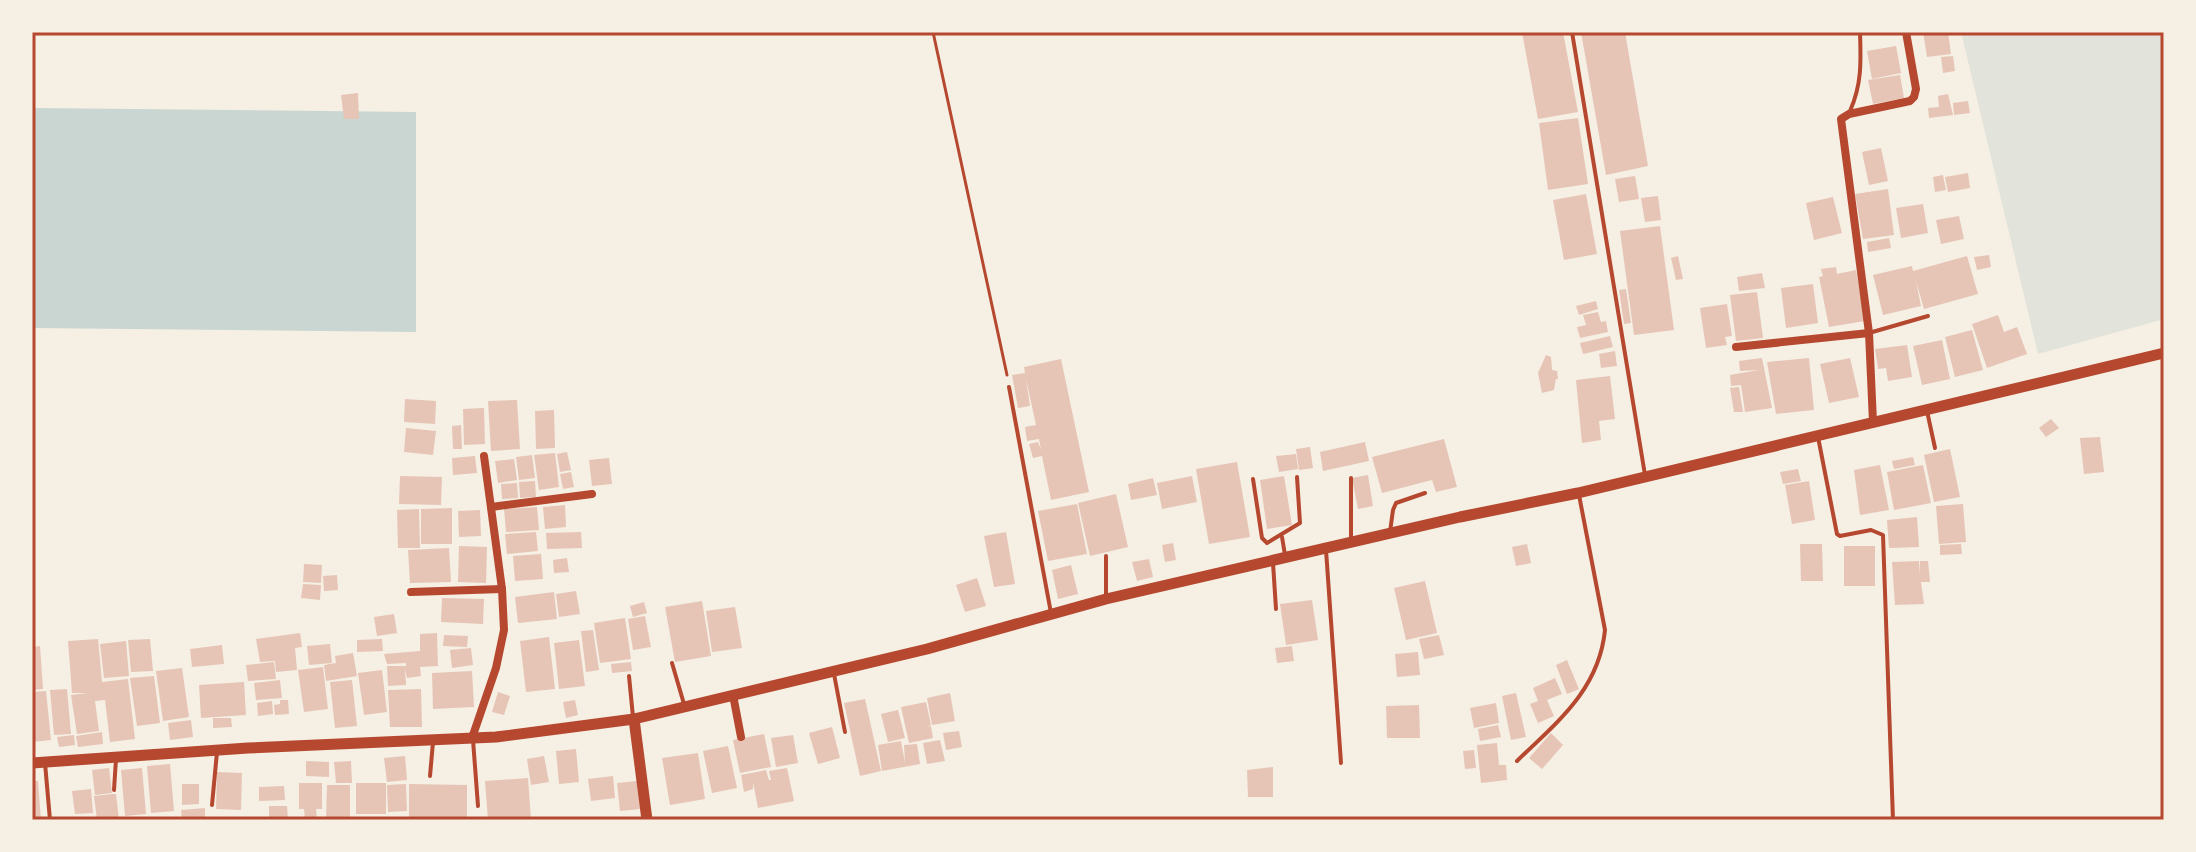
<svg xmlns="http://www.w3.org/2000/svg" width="2196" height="852" font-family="Manrope,sans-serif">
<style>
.green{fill:#e2e4dc}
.water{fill:#c9d6d2}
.building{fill:#e6c5b7}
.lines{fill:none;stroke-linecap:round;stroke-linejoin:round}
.path{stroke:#b5482f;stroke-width:3}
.service{stroke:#b5482f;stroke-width:4}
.minor{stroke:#b5482f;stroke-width:8}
.tertiary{stroke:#b5482f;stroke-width:11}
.neatline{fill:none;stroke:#b5482f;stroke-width:3}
</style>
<rect width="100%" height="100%" fill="#f6efe4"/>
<!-- green -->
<path class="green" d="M1961 32H2164V319L2038 354Z"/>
<!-- water -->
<path class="water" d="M32 108 416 112V332L32 328Z"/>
<!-- building -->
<g class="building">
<path d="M1522 32H1563L1578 112 1538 119Z"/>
<path d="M1581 32H1625L1648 166 1606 175Z"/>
<path d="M1923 32H1948L1951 54 1927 57Z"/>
<path d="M1896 46 1901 73 1872 79 1867 51Z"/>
<path d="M1953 56 1955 71 1943 73 1941 57Z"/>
<path d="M1900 75 1904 98 1873 104 1868 80Z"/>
<path d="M358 93 359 119H344L341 95Z"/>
<path d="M1948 94 1953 115 1929 118 1928 108 1939 107 1938 96Z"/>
<path d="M1968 101 1970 113 1954 115 1953 103Z"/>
<path d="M1578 118 1588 184 1548 190 1539 123Z"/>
<path d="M1881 148 1888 181 1869 185 1862 152Z"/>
<path d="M1968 173 1970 188 1948 192 1945 177Z"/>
<path d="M1943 175 1946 190 1935 192 1933 177Z"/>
<path d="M1635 176 1639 199 1619 202 1615 179Z"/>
<path d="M1888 189 1894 235 1863 239 1855 194Z"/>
<path d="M1586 194 1597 254 1564 260 1553 200Z"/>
<path d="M1658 196 1661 220 1645 222 1641 198Z"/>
<path d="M1833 197 1842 233 1814 240 1806 203Z"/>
<path d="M1923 204 1928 233 1901 238 1896 208Z"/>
<path d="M1959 216 1964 239 1941 244 1936 220Z"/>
<path d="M1660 226 1674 330 1634 335 1620 231Z"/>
<path d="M1889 238 1891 248 1868 252 1867 242Z"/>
<path d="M1989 255 1991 267 1977 270 1974 257Z"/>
<path d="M1678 256 1683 279 1676 280 1671 258Z"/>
<path d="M1967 256 1978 294 1924 309 1916 281 1921 306 1883 315 1873 275 1912 266 1913 271Z"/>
<path d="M1836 267 1837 274 1856 270 1865 321 1829 327 1819 277 1823 276 1821 269Z"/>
<path d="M1762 273 1765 288 1739 291 1737 277Z"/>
<path d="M1813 284 1818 323 1786 328 1781 288Z"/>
<path d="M1626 289 1631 323 1624 324 1619 290Z"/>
<path d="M1757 292 1763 338 1736 341 1730 295Z"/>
<path d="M1596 301 1598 309 1579 315 1576 306Z"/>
<path d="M1727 304 1732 336 1725 337 1727 345 1706 348 1700 308Z"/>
<path d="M1598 312 1601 322 1606 321 1608 332 1580 338 1577 327 1586 325 1583 315Z"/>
<path d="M1998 315 2004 332 2017 327 2027 354 1987 368 1972 324Z"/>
<path d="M1972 330 1983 370 1955 377 1945 337Z"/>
<path d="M1610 336 1613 347 1583 354 1580 343Z"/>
<path d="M1942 340 1950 379 1922 385 1913 346Z"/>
<path d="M1907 345 1912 377 1888 381 1886 368 1878 369 1875 349Z"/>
<path d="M1615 351 1617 366 1601 368 1599 354Z"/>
<path d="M1546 355 1551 357 1552 370 1557 371 1558 379H1556L1554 390 1542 393 1538 373Z"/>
<path d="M1762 358 1772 408 1745 412 1741 385 1731 386 1730 375 1759 370 1740 371 1739 361Z"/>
<path d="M1809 358 1814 410 1776 414 1767 362Z"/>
<path d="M1850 358 1859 397 1829 403 1820 364Z"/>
<path d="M1061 359 1089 492 1051 500 1042 456 1033 458 1029 444 1038 442 1041 450 1039 439 1027 441 1025 427 1036 425 1026 379 1030 406 1018 408 1012 375 1025 373 1024 367Z"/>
<path d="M1610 376 1615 419 1599 421 1601 440 1582 443 1576 380Z"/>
<path d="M1739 387 1743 412H1734L1730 388Z"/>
<path d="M405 399 436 401 435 424 404 422Z"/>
<path d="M517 400 520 449 491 451 488 401Z"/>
<path d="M484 408 485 444 464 445 463 409Z"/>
<path d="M554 410 555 448 536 449 535 411Z"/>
<path d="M2051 419 2059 428 2046 437 2039 428Z"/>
<path d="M461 425 462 449H453L452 426Z"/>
<path d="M406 428 436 431 433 455 404 452Z"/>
<path d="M2100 437 2104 472 2084 474 2080 438Z"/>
<path d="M1444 439 1457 487 1436 492 1432 480 1382 493 1372 457Z"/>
<path d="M1365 442 1369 461 1323 471 1320 452Z"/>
<path d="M1310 447 1313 468 1299 470 1296 449Z"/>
<path d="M1950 449 1960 497 1934 502 1924 455Z"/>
<path d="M567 452 571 470 560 472 557 454Z"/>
<path d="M555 453 559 487 539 490 534 455Z"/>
<path d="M1296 454 1298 469 1279 472 1276 456Z"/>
<path d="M532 455 535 478 519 480 516 457Z"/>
<path d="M475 456 477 473 453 475 452 458Z"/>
<path d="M1913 457 1915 465 1894 469 1892 461Z"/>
<path d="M609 458 612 484 592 486 589 460Z"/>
<path d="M514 459 517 480 498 483 495 461Z"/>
<path d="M1237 462 1250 537 1209 544 1196 469Z"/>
<path d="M1880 465 1889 510 1860 515 1854 470Z"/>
<path d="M1923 465 1931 503 1894 510 1887 472Z"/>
<path d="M1798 469 1801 481 1783 484 1780 472Z"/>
<path d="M571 472 574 487 563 489 560 474Z"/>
<path d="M1368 475 1373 506 1358 509 1352 478Z"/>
<path d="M400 476 442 477 441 505 399 504Z"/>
<path d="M1192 476 1197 502 1162 509 1157 483Z"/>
<path d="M1284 476 1292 525 1267 529 1260 480Z"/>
<path d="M1153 478 1157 495 1131 500 1128 484Z"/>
<path d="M535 481 536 497 520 498 519 482Z"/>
<path d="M1809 481 1815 520 1792 524 1785 485Z"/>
<path d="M517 483 518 498 502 499 501 484Z"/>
<path d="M1116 494 1128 547 1090 556 1078 503Z"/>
<path d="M1077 504 1087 554 1048 561 1038 511Z"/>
<path d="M1963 504 1966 542 1939 544 1936 506Z"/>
<path d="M565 505 566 527 545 529 543 507Z"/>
<path d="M537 507 539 530 506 532 504 509Z"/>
<path d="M452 508V544H421V509Z"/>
<path d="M419 509 420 548H398L397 510Z"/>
<path d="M480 510 481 536 459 537 458 511Z"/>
<path d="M1917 517 1919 547 1889 548 1887 520Z"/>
<path d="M536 532 538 551 507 554 505 534Z"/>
<path d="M581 532 582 548 547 549 546 533Z"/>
<path d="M1006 532 1015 584 994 587 984 536Z"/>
<path d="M1173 543 1176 560 1165 562 1162 545Z"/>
<path d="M1527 544 1531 563 1516 566 1512 547Z"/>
<path d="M1800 544H1822L1823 581H1801Z"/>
<path d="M1961 544 1962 554 1940 555V545Z"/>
<path d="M459 546 487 547 486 583 458 582Z"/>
<rect x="1844" y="546" width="31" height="40"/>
<path d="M449 548 451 582 410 583 408 550Z"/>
<path d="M541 554 543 579 515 581 513 556Z"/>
<path d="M567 558 569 572 554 573 553 560Z"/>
<path d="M1149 559 1153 577 1137 581 1132 562Z"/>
<path d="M1919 561 1920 575V561H1928L1930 582H1921L1924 604 1895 605 1892 562Z"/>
<path d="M304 564 322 565 321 583 303 582Z"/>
<path d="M1071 565 1078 594 1058 599 1052 570Z"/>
<path d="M337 575 338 590 324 591 323 576Z"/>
<path d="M977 578 986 606 965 612 956 585Z"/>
<path d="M1425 581 1437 633 1406 640 1394 588Z"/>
<path d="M303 584 321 585 320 600 301 598Z"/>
<path d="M576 591 580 614 559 617 556 594Z"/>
<path d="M554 592 557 619 518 623 515 597Z"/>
<path d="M442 598 484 599 483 624 441 622Z"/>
<path d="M1312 600 1318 640 1286 645 1280 604Z"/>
<path d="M702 601 711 656 675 662 665 607Z"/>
<path d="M644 602 647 613 633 617 630 606Z"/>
<path d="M735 607 742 648 712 652 706 611Z"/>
<path d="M394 614 397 633 377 636 374 617Z"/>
<path d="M645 616 651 647 633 650 628 619Z"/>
<path d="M625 618 631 659 600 663 594 623Z"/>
<path d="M593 630 599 670 586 672 581 631Z"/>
<path d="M300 633 302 647 295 648 297 670 276 672 275 661 260 662 256 639Z"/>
<path d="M437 633 438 666 420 667 421 676 407 678 405 669 406 685 388 686 387 666H406V663L387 664 384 654 420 651V634Z"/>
<path d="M444 635 468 636 467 647 443 646Z"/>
<path d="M1439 635 1444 655 1424 659 1419 639Z"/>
<path d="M549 637 555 689 526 692 520 641Z"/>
<path d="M98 639 102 682 128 679 135 739 110 742 105 700 95 701 99 731 77 734 71 695 88 693H72L68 641Z"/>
<path d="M150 639 153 671 131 672 128 640Z"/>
<path d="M382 639 383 651 357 652V640Z"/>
<path d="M579 640 585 686 559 689 554 643Z"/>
<path d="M126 641 129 676 104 678 100 644Z"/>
<path d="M330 644 332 663 309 665 307 646Z"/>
<path d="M222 645 224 664 192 667 190 649Z"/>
<path d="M40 646 43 689 32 690V647Z"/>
<path d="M1292 646 1294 661 1277 663 1275 648Z"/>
<path d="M471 648 473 665 452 668 450 650Z"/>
<path d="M1418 652 1420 675 1397 677 1395 654Z"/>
<path d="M353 653 357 676 326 681 324 665 336 663 335 656Z"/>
<path d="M1567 660 1579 689 1567 694 1556 665Z"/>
<path d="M274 662 276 679 248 681 246 665Z"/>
<path d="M631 662 632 671 612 673 611 664Z"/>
<path d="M323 667 328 709 304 712 298 670Z"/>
<path d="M182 668 189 717 163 721 156 671Z"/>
<path d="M382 670 387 712 364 715 358 673Z"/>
<path d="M472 671 474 707 433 709 432 673Z"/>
<path d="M154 676 160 723 137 726 130 678Z"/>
<path d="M1555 678 1562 694 1547 700 1554 716 1538 723 1530 704 1538 701 1533 688Z"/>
<path d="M280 680 282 698 256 700 254 683Z"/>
<path d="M352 680 357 726 335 728 330 682Z"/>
<path d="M244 682 246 715 201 718 199 685Z"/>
<path d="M67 689 71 734 54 735 50 690Z"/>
<path d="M421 689 422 727H390L388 690Z"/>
<path d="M46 691 51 740 32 742V692Z"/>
<path d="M498 692 510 696 504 715 492 712Z"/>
<path d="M950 693 955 721 932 725 927 698Z"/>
<path d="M1516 693 1526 737 1511 740 1502 696Z"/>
<path d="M865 699 881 771 860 776 844 703Z"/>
<path d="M280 700H288L289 714 275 715 274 705 280 704Z"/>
<path d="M575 700 578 715 566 718 563 702Z"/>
<path d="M272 701 273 714 258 716 257 703Z"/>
<path d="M926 702 931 725 928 727 931 726 933 738 909 743 901 707Z"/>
<path d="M1496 703 1499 723 1474 728 1470 708Z"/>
<path d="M1419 705 1420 738H1387L1386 706Z"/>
<path d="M898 710 905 738 888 742 881 714Z"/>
<path d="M213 718H231L232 727 213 728Z"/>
<path d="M191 720 193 737 170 740 168 723Z"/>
<path d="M1498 725 1501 737 1480 741 1478 729Z"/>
<path d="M832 727 840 758 818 764 809 733Z"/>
<path d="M959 731 962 747 946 750 943 733Z"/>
<path d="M102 732 103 744 78 747 76 736Z"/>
<path d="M1551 733 1563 745 1542 769 1529 758Z"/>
<path d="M764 734 771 767 740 773 733 740Z"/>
<path d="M74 735 75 745 59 747 57 737Z"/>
<path d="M793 735 798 763 776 767 771 738Z"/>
<path d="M940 740 945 761 927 764 923 743Z"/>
<path d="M901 741 905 763 904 745 917 744 920 764 882 771 878 745Z"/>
<path d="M1497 743 1499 765H1506L1507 780 1481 783 1477 745Z"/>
<path d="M728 746 737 788 712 793 703 751Z"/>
<path d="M576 749 579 782 559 784 556 751Z"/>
<path d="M1474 750 1476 768 1465 769 1463 751Z"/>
<path d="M698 753 705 799 670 805 662 758Z"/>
<path d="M405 756 407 780 387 782 384 758Z"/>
<path d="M544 756 549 782 531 785 527 759Z"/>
<path d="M306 761 329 762V777L306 776Z"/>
<path d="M351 761 352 783H336L334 762Z"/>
<path d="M170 764 174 811 151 813 147 766Z"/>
<path d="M1273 767V797H1248L1247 770Z"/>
<path d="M109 768 112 793 95 795 92 770Z"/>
<path d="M142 768 146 814 125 816 121 770Z"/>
<path d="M787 768 794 801 758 808 753 782V789L744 792 741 775 766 770 769 780H771L769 771Z"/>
<path d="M217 772 242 773 241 810 216 809Z"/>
<path d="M613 776 615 798 591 801 588 779Z"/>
<path d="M528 778 531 820H488L485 781Z"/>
<path d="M32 781H38L41 820H32Z"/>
<path d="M637 781 640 809 620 811 617 783Z"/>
<path d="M299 783H322V809H316L317 820H305L304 809H299Z"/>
<rect x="356" y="783" width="30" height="31"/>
<path d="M182 784H199V804L182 805Z"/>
<path d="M406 784 407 811 388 812 387 785Z"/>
<path d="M409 784 467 785V820L409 819Z"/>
<path d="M327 785H350V819H326Z"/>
<path d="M284 786 285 800 259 801V787Z"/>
<path d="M91 789 93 813 75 814 72 791Z"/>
<path d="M112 794H116L119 820H97L94 796Z"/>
<path d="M269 806H287L288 819H269Z"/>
<path d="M205 808V820H182L181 810Z"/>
</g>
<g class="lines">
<!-- path -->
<path class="path" d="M933 32 1007 375"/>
<!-- service -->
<g class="service">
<path d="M1572 32 1645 475"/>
<path d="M1850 111C1862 84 1861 61 1860 32"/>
<path d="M1869 333 1928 316"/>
<path d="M1009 387 1051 613"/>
<path d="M1927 411 1935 448"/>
<path d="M1818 437 1837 534 1840 536 1871 530 1883 535 1893 820"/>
<path d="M1351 478V541"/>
<path d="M1253 479 1262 538 1267 543 1300 523 1297 477"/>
<path d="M1390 532 1393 510 1396 503 1425 493"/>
<path d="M1282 537 1285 555"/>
<path d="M1326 550 1341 763"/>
<path d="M1273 563 1276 609"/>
<path d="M1106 597V556"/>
<path d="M672 663 684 704"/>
<path d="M834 674 845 732"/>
<path d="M629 676 633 717"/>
<path d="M473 740 478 806"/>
<path d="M1517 761C1557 722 1599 690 1605 630L1579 495"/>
<path d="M45 763 50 820"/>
<path d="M430 776 433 742"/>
<path d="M114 790 116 759"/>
<path d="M212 805 217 752"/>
</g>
<!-- minor -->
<g class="minor">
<path d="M1736 347 1869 333"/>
<path d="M1873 422 1869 333 1841 119 1849 114 1910 101 1914 97 1916 89 1906 32"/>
<path d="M491 507 592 494"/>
<path d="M411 592 502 589"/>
<path d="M733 695 741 737"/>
<path d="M472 738 496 668 504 630 502 589 484 456"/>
</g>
<!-- tertiary -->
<g class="tertiary">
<path d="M634 719 647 820"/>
<path d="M32 763 248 748 496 737 634 719 927 649 1106 599 1460 517 1578 493 2164 353"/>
</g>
</g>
<!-- border -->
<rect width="2196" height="852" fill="none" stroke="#f6efe4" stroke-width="68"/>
<rect x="34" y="34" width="2128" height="784" class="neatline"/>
</svg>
